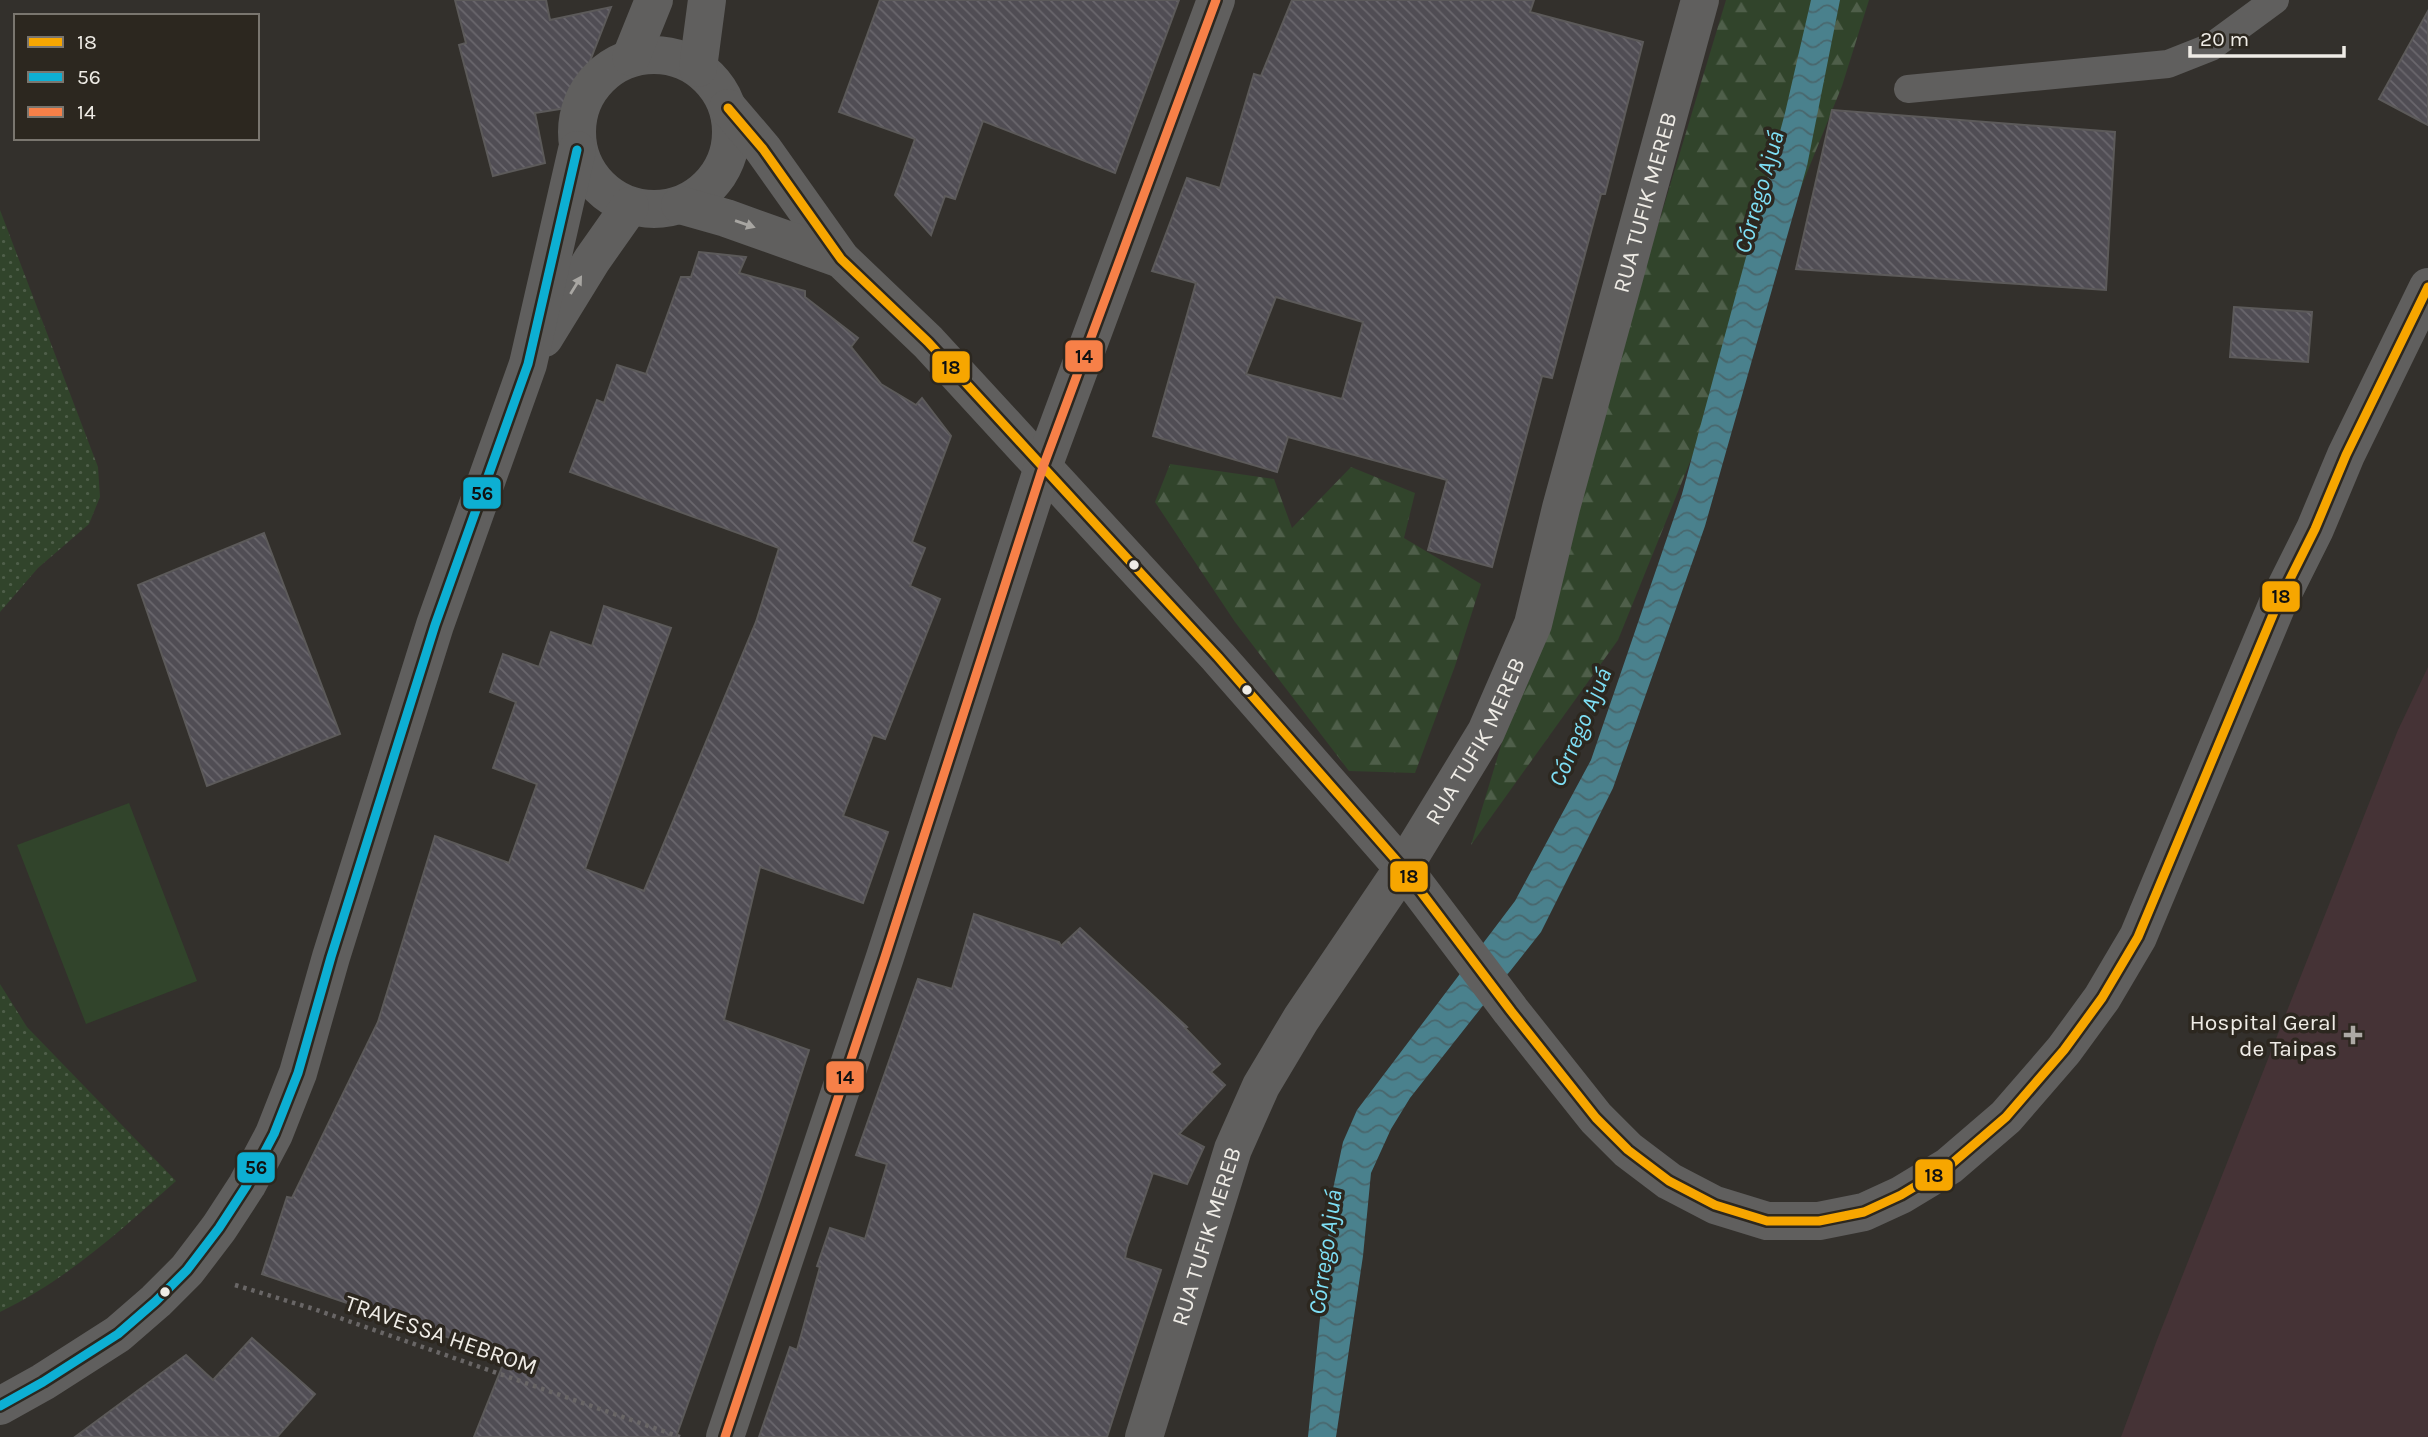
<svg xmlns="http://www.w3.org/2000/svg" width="2428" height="1437" font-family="Karla,sans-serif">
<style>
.medical{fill:#453336}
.grass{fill:url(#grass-dots)}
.forest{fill:url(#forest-firs)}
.garden{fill:#31442b}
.water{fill:url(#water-waves)}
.building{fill:url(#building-back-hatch);stroke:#5c5a5a;stroke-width:2;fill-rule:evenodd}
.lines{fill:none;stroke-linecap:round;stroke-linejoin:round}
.path{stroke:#696666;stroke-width:4.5;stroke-dasharray:3.5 5;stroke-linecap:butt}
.service{stroke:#605f5e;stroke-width:28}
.minor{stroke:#605f5e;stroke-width:38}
.bus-1-casing{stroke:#2c271f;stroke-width:14}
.bus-2-casing{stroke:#2c271f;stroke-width:14}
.bus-3-casing{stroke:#2c271f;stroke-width:14}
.bus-1{stroke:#f7a600;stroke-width:9}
.bus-2{stroke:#0dafd3;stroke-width:9}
.bus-3{stroke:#f78048;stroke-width:9}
.oneway{fill:#a8a6a2}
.bus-dot{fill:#efece6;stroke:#2c271f;stroke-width:2.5}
.poi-dot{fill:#adaaa5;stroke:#2c271f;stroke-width:2.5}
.labels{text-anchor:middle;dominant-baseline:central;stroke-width:7;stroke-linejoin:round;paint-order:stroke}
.street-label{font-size:23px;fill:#efece6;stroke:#2c271f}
.poi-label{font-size:23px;fill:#efece6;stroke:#2c271f;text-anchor:end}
.water-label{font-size:24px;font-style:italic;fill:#7edff5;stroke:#2c271f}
.line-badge{stroke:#2c271f;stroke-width:2.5}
.pale-badge-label{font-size:19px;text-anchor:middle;font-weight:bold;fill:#111}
</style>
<defs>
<pattern id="grass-dots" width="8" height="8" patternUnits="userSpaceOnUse" patternTransform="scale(1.75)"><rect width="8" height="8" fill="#31442b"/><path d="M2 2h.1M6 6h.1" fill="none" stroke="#4f5f4a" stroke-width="1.8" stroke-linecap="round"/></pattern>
<pattern id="forest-firs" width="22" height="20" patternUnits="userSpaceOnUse" patternTransform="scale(1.75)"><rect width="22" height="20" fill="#31442b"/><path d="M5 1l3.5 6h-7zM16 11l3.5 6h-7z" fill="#4f5f4a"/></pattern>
<pattern id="water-waves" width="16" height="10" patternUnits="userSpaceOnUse" patternTransform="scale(1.75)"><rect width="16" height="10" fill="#4a818d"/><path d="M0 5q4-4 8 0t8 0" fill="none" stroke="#49676d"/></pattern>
<pattern id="building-back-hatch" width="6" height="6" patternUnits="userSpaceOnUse" patternTransform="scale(1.75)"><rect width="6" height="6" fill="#504d54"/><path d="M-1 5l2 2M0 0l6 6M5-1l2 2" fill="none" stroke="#6a676d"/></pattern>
</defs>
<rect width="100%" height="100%" fill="#33302c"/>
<!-- medical -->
<path class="medical" d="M2428 667V1437H2121L2157 1340 2398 730Z"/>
<!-- grass -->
<g class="grass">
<path d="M0 210 98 467 100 497 89 524 38 568 0 612Z"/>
<path d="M0 984 27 1027 176 1181C120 1231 68 1279 0 1312Z"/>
</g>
<!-- forest -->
<g class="forest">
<path d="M1726 0H1869L1842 86 1618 640 1471 845Z"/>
<path d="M1170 464 1274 479 1292 528 1351 467 1415 493 1404 538 1481 584 1455 666 1415 773 1349 771 1235 622 1155 502Z"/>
</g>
<!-- garden -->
<path class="garden" d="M129 803 197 981 86 1024 17 845Z"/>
<!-- water -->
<path class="water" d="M1811 0H1840L1807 166 1705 526 1613 788 1541 932 1410 1098 1391 1129 1371 1173 1363 1256 1336 1437H1308L1333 1189 1343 1142 1357 1110 1515 901 1591 760 1682 494 1785 113Z"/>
<!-- building -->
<g class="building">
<path d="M455 0H546L550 20 611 7 572 107 535 113 545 163 493 176 459 45 466 43Z"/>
<path d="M880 0H1179L1115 173 983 121 955 199 945 196 931 235 895 195 915 139 839 112Z"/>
<path d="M1292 0H1534L1530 12 1643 42 1605 194H1601L1552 378 1542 376 1492 567 1428 550 1447 480 1288 437 1277 472 1153 436 1196 283 1152 271 1187 178 1220 188 1254 74 1261 76ZM1276 297 1363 322 1342 399 1246 374Z"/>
<path d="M2428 11V125L2379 99Z"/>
<path d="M1832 110 2115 132 2106 290 1796 269Z"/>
<path d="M699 252 746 257 739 273 805 291V297L858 338 851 347 881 384 916 405 922 398 951 436 912 542 925 548 910 586 940 599 885 739 873 735 843 816 888 832 863 903 760 867 724 1020 809 1050 760 1201 676 1437H474L506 1357 262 1274 287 1197 292 1198 378 1022 435 836 509 863 537 784 493 768 516 702 490 692 503 654 539 667 551 632 592 646 604 606 671 628 585 869 644 891 756 622 779 548 570 472 597 400 604 403 617 365 646 374 681 277H691Z"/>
<path d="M2234 307 2312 312 2308 362 2230 357Z"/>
<path d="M264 533 340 734 207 786 138 585Z"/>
<path d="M974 914 1059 942 1061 946 1080 928 1187 1027 1185 1028 1220 1064 1211 1072 1225 1085 1179 1134 1204 1147 1187 1184 1153 1173 1127 1248 1125 1258 1161 1270 1107 1437H759L790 1347 797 1350 820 1267 817 1266 830 1228 865 1239 887 1164 856 1155 918 979 952 989Z"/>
<path d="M252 1338 315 1394 277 1437H75L186 1355 213 1380Z"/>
</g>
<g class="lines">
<!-- path -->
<path class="path" d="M235 1285 314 1309 680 1437"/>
<!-- service -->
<path class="service" d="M1908 89 2168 64 2211 47 2275 0"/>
<!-- minor -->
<g class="minor">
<circle cx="654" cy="132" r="77"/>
<path d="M631 57 654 0"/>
<path d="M698 68 707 0"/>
<path d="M728 108 763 149 841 259 928 342 1043 467 1218 657 1403 868 1511 1011 1596 1118 1628 1150 1669 1181 1715 1205 1767 1221H1819L1864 1212 1901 1195 1949 1166 2006 1117 2064 1050 2102 998 2138 937 2277 605 2315 529 2346 455 2428 287"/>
<path d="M680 205 726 218 841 259"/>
<path d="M544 338 592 260 630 206"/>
<path d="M0 1406 43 1382 118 1334 156 1301 187 1270 219 1228 247 1185 274 1134 298 1073 331 957 435 625 528 364 577 150"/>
<path d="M725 1437 885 957 1043 467 1216 0"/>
<path id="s1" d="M1144 1437 1233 1149 1261 1086 1301 1019 1403 868 1486 732 1533 624 1561 508 1700 0"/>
</g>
<defs>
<path id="bus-1" d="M728 108 763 149 841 259 928 342 1043 467 1218 657 1403 868 1511 1011 1596 1118 1628 1150 1669 1181 1715 1205 1767 1221H1819L1864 1212 1901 1195 1949 1166 2006 1117 2064 1050 2102 998 2138 937 2277 605 2315 529 2346 455 2428 287"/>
<path id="bus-2" d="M0 1406 43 1382 118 1334 156 1301 187 1270 219 1228 247 1185 274 1134 298 1073 331 957 435 625 528 364 577 150"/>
<path id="bus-3" d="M725 1437 885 957 1043 467 1216 0"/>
</defs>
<!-- bus-1 casing -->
<use href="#bus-1" class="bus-1-casing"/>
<!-- bus-2 casing -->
<use href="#bus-2" class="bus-2-casing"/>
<!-- bus-3 casing -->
<use href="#bus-3" class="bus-3-casing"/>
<!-- bus-1 -->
<use href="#bus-1" class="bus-1"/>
<!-- bus-2 -->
<use href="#bus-2" class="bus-2"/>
<!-- bus-3 -->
<use href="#bus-3" class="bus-3"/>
</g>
<!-- one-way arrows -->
<defs><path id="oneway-solid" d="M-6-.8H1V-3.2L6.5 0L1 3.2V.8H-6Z" transform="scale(1.75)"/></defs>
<g class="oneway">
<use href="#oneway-solid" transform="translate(745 224) rotate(19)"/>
<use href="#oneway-solid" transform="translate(576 285) rotate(-58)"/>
</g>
<!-- markers -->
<g class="bus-dot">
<circle cx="1134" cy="565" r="6"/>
<circle cx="1247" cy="690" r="6"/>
<circle cx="165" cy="1292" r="6"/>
</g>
<path class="poi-dot" d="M2349.5 1024.5h7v7h7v7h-7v7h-7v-7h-7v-7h7z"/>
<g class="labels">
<!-- street labels -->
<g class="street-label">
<text stroke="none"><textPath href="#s1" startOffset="1344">RUA TUFIK MEREB</textPath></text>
<text stroke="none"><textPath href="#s1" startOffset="777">RUA TUFIK MEREB</textPath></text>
<text stroke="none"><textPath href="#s1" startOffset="210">RUA TUFIK MEREB</textPath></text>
<text transform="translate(441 1335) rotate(19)">TRAVESSA HEBROM</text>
</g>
<!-- poi labels -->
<g class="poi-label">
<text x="2337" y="1022">Hospital Geral<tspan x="2337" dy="26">de Taipas</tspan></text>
</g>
<!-- water labels -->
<g class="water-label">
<text transform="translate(1759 192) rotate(-74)">Córrego Ajuá</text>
<text transform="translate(1580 727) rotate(-67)">Córrego Ajuá</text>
<text transform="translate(1325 1252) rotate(-82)">Córrego Ajuá</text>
</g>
</g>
<g class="line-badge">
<rect x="1064" y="339" width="40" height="34" rx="7" fill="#f78048"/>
<rect x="931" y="350" width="40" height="34" rx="7" fill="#f7a600"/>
<rect x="462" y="476" width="40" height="34" rx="7" fill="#0dafd3"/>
<rect x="2261" y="580" width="40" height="33" rx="7" fill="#f7a600"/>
<rect x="1389" y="860" width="40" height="33" rx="7" fill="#f7a600"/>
<rect x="825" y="1060" width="40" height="34" rx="7" fill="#f78048"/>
<rect x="236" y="1151" width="40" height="33" rx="7" fill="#0dafd3"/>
<rect x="1914" y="1158" width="40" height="34" rx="7" fill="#f7a600"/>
</g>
<g class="pale-badge-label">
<text x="1084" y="363">14</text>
<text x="951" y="374">18</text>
<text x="482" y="500">56</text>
<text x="2281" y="603">18</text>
<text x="1409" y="883">18</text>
<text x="845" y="1084">14</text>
<text x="256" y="1174">56</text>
<text x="1934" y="1182">18</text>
</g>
<!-- legend -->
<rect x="14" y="14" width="245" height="126" fill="#2c271f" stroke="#7a766f" stroke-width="2"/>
<rect x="28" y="37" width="35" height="10" fill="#f7a600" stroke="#7a766f" stroke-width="2"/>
<text x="77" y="49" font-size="21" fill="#efece6">18</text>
<rect x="28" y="72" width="35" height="10" fill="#0dafd3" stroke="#7a766f" stroke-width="2"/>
<text x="77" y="84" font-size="21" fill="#efece6">56</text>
<rect x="28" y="107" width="35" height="10" fill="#f78048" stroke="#7a766f" stroke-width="2"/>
<text x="77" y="119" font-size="21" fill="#efece6">14</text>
<!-- scale -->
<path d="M2190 46v10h154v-10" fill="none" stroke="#efece6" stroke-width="3.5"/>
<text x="2200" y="46" font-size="21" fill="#efece6" stroke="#2c271f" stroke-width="5" paint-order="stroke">20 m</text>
</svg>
